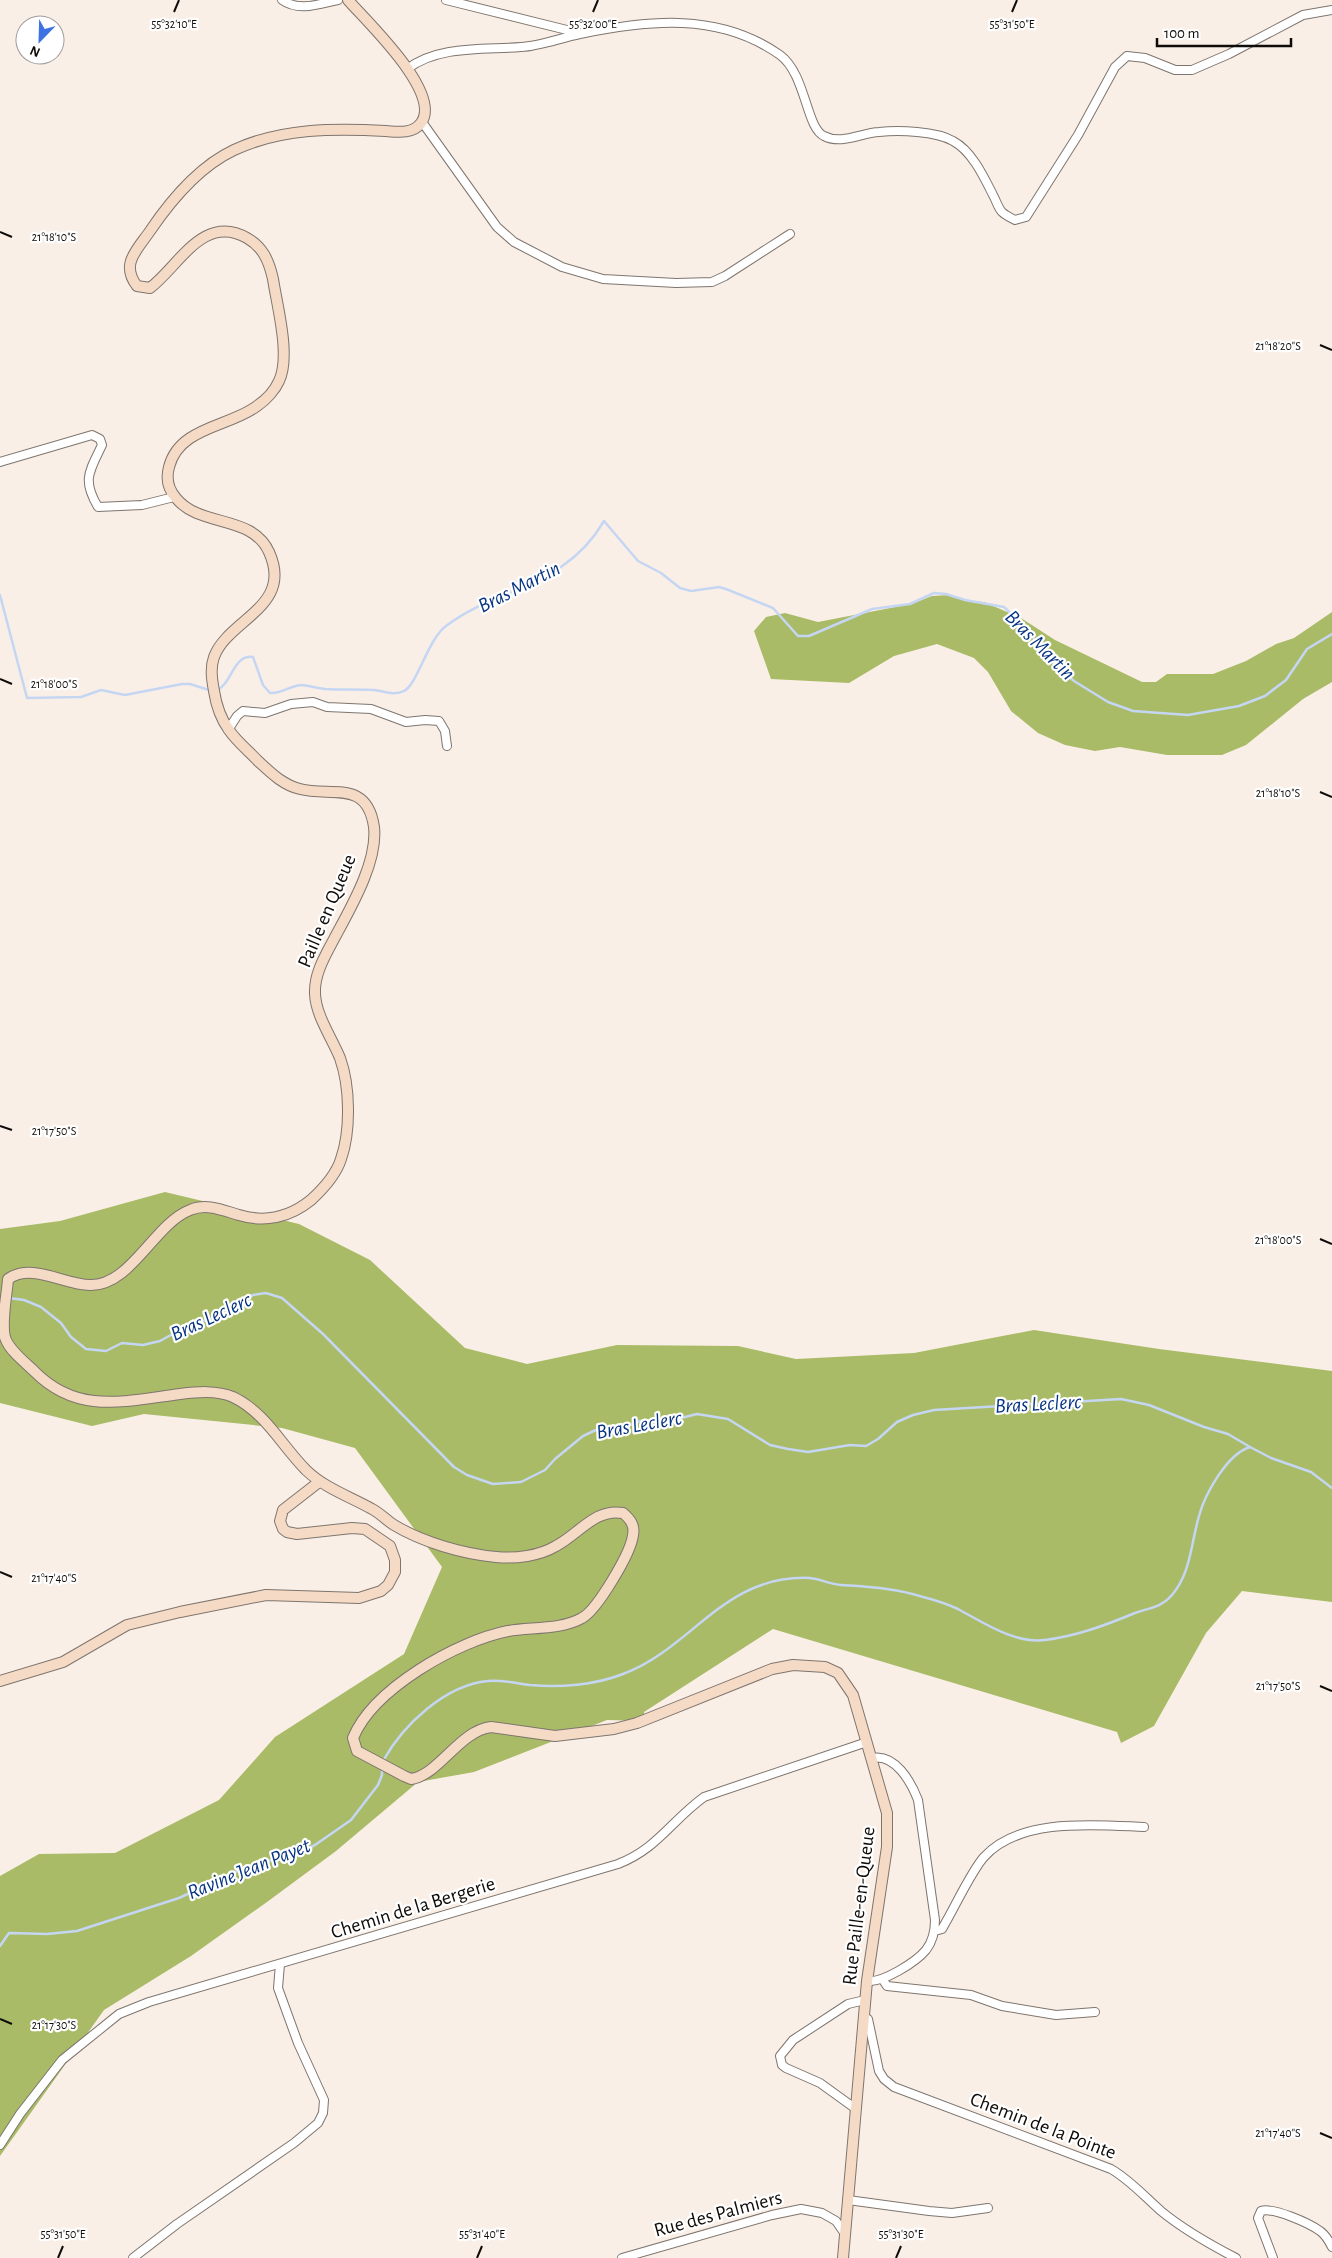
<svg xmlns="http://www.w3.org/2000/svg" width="1332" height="2258" font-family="'Alegreya Sans',sans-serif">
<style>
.forest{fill:#a9bb67}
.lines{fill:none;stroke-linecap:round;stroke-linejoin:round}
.stream{stroke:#c5d6f3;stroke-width:2.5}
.minor-casing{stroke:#7e756e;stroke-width:10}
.secondary-casing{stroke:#7e756e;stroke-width:12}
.minor{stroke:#fff;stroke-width:8}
.secondary{stroke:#f5dbc5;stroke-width:10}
.ticks{fill:none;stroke:#0f0b09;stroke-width:2}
.labels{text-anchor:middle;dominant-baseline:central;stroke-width:4.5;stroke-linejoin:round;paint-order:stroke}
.street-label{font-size:20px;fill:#0f0b09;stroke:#fff}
.water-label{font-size:21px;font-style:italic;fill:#063483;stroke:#fff}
.ticks-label{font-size:12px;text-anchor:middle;fill:#0f0b09;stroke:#fff;stroke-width:4.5;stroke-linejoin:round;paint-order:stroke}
</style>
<rect width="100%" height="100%" fill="#faefe7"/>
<!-- forest -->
<g class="forest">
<path d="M950 595 966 601 984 602 1021 618 1055 640 1142 682H1156L1167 674H1213L1246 661 1276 644 1294 638 1332 612V682L1303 699 1246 745 1222 755H1167L1120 747 1095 751 1065 745 1038 733 1011 711 988 672 974 658 937 644 894 656 849 683 771 679 754 631 766 617 785 613 818 622 911 604 932 596Z"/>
<path d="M165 1192 299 1224 370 1260 465 1348 527 1364 617 1345 738 1346 796 1359 914 1353 1034 1330 1159 1349 1332 1371V1602L1242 1591 1206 1633 1154 1726 1121 1743 1117 1732 773 1629 644 1712 646 1721 607 1720 474 1772 418 1782 336 1851 267 1902 191 1956 104 2010 0 2156V1876L39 1854 115 1853 219 1800 275 1737 404 1654 442 1567 355 1448 282 1428 144 1414 92 1426 0 1403V1229L60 1221Z"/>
</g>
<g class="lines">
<!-- stream -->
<g class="stream">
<path d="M0 595 27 698 81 697 101 690 125 695 182 684H190L212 691"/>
<path d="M217 690C232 684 233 654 253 657L263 685 270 693C282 694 291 685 302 685 310 686 317 688 325 689 341 690 358 689 374 690 384 691 394 696 404 691 417 685 428 639 446 626 501 585 565 588 604 521L638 561 661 573 680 588 691 591 719 587 726 589 773 608 798 636H809L872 609 910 604 934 593 946 594 965 600 1004 607 1020 622 1055 664 1074 681 1108 702 1133 711 1188 715 1239 706 1265 696 1286 680 1307 649 1332 634"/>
<path d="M9 1298 24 1300 41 1307 61 1323 71 1337 86 1349 106 1351 122 1343 143 1345 160 1341 189 1325 217 1317 228 1307 253 1295 266 1293 282 1298 323 1334 454 1467 467 1475 493 1484 521 1482 545 1470 555 1459 583 1436 598 1429 623 1428 640 1421 677 1419 697 1414 728 1419 770 1445 788 1449 808 1452 850 1445 866 1446 878 1439 897 1422 913 1415 934 1410 1121 1399 1149 1405 1204 1427 1228 1434 1250 1447"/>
<path d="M383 1761C403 1725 445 1685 488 1681 503 1680 515 1683 530 1685 560 1688 595 1685 623 1674 693 1648 724 1574 810 1578 820 1579 830 1584 841 1585 869 1587 896 1588 923 1597 935 1600 947 1604 958 1609 984 1623 1015 1644 1045 1640 1077 1636 1106 1625 1135 1613 1149 1608 1162 1607 1172 1595 1191 1573 1191 1543 1199 1516 1205 1494 1227 1454 1250 1447L1271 1458 1311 1472 1332 1488"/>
<path d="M0 1946 9 1933 47 1934 77 1931 179 1898 248 1866 296 1854 315 1845 351 1820 378 1785 382 1775V1769"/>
</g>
<defs>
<g id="minor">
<path d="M282 0C299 12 319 4 338 0"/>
<path d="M446 0 579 33"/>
<path d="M407 69C439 45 484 50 521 47 540 46 560 38 580 34 649 20 719 12 780 55 806 74 806 128 824 136 841 145 861 133 879 132 899 130 936 131 953 141 972 151 984 177 993 195 996 200 998 208 1002 212 1005 215 1011 218 1015 220L1026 217 1078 135 1115 67 1127 56 1145 58 1175 70H1192L1229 54 1303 15 1332 10"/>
<path d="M422 122 497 227 514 242 562 267 603 279 676 283 712 282 725 276 790 234"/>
<path d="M0 462 92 435 100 439 102 445C89 472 82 480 98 507L142 505 174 497"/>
<path d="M228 730 237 716 243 711 265 713 291 704 313 702 327 707 371 709 406 722 425 720 439 721 445 731 447 746"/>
<path d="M935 1931 942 1929 947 1920C956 1904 973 1869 984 1857 1020 1817 1096 1825 1144 1827"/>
<path d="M883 1980 887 1986 971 1995 1002 2006 1056 2015 1095 2012"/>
<path d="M867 1981C883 1983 916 1962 926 1950 933 1941 935 1931 935 1920L918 1800C911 1782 895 1753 872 1758"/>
<path d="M864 2017 868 2019 879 2071 884 2079 894 2087 1111 2169C1130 2180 1144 2196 1161 2211 1184 2230 1209 2244 1236 2258"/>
<path d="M856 2109 820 2083 786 2068 782 2065 780 2056 793 2040 848 2004 865 2000"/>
<path d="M0 2145 20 2114 62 2060 119 2014 149 2002 618 1864C657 1849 671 1821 704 1797L867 1742"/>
<path d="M848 2200 929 2211 952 2213 988 2208"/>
<path d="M133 2258 177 2224 294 2143 318 2123 323 2113 324 2100 298 2043 278 1988 280 1964"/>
<path d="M622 2258 772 2215 801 2209 822 2213 836 2221 845 2234"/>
<path d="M1273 2258 1258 2218 1261 2211C1273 2207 1309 2223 1320 2231 1326 2235 1329 2241 1332 2247"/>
</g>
<g id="secondary">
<path d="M348 0C367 22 443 93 421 123 413 134 398 132 386 131 335 128 281 128 234 150 200 166 171 200 150 231 137 250 120 264 137 286L150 288C179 266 203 213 247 238 263 247 269 261 273 279 277 306 291 356 279 381 275 390 266 400 257 406 229 427 179 427 169 467 166 478 168 489 176 498 200 528 252 514 269 552 294 607 228 619 214 657 210 668 212 680 214 691 216 704 221 719 229 730 237 742 249 751 258 761 271 773 283 785 300 789 331 797 367 779 374 827 378 862 350 909 334 939 325 956 314 974 315 994 316 1016 332 1038 340 1058 350 1086 351 1130 341 1159 336 1175 323 1189 311 1200 290 1217 265 1223 239 1215 222 1210 207 1203 190 1210 154 1224 131 1286 90 1285 64 1285 32 1262 8 1279 7 1295 0 1327 6 1340 11 1352 26 1363 35 1372 78 1415 125 1401 180 1394 197 1392 216 1390 233 1397 265 1412 282 1446 306 1470 326 1489 349 1496 372 1509 380 1513 386 1520 394 1525 422 1542 463 1554 496 1557 516 1559 539 1556 556 1546 579 1534 595 1508 623 1513 630 1519 635 1525 633 1535 631 1553 597 1610 582 1618 561 1630 531 1627 508 1631 457 1641 373 1689 353 1738L357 1751 404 1776 411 1779C439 1775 459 1731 491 1727L555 1736 614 1729 637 1723 772 1669 793 1665 825 1667 838 1673 853 1695 887 1813V1847L867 1981 843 2258"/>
<path d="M0 1681 63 1662 127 1625 180 1612 266 1595 359 1598 381 1591 388 1585 395 1572V1560L390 1546 365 1529 352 1528 297 1534 287 1532 283 1529 280 1521 283 1510 319 1482"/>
</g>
</defs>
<!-- minor casing -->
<use href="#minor" class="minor-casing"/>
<!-- secondary casing -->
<use href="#secondary" class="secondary-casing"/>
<!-- minor -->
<use href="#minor" class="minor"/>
<!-- secondary -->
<use href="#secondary" class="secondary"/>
</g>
<!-- ticks -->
<path class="ticks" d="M174 12 179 0M593 12 598 0M1012 12 1017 0M0 232 12 237M1320 345 1332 350M0 679 12 684M1320 792 1332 797M0 1126 12 1130M1320 1239 1332 1244M0 1572 12 1577M1320 1686 1332 1691M0 2019 12 2024M1320 2133 1332 2138M58 2258 63 2246M477 2258 482 2246M896 2258 901 2246"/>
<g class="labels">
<!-- street labels -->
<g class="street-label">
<text transform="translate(327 911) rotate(-67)">Paille en Queue</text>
<text transform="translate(859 1906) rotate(-83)">Rue Paille-en-Queue</text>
<text transform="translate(413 1908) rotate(-17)">Chemin de la Bergerie</text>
<text transform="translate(1043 2126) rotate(21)">Chemin de la Pointe</text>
<text transform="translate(718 2214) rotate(-15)">Rue des Palmiers</text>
</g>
<!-- water labels -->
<g class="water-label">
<text transform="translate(519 587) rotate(-27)">Bras Martin</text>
<text transform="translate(1040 645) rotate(45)">Bras Martin</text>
<text transform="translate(211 1317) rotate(-25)">Bras Leclerc</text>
<text transform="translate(1038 1404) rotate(-3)">Bras Leclerc</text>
<text transform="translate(639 1425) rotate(-10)">Bras Leclerc</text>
<text transform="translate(249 1869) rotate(-22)">Ravine Jean Payet</text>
</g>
</g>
<g class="ticks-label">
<text x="593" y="28">55°32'00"E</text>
<text x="1012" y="28">55°31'50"E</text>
<text x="174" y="28">55°32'10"E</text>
<text x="54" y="241">21°18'10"S</text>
<text x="1278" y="350">21°18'20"S</text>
<text x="54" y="688">21°18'00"S</text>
<text x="1278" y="797">21°18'10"S</text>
<text x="54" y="1135">21°17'50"S</text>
<text x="1278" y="1244">21°18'00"S</text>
<text x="54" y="1582">21°17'40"S</text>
<text x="1278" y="1690">21°17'50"S</text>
<text x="54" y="2029">21°17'30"S</text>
<text x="1278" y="2137">21°17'40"S</text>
<text x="63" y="2238">55°31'50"E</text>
<text x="482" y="2238">55°31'40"E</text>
<text x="901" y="2238">55°31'30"E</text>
</g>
<!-- north arrow -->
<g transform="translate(40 40) rotate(203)"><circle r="24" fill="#ffffff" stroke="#9f9d9d"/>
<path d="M0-4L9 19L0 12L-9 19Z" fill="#3d72e2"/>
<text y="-8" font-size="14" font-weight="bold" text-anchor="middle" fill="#0f0b09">N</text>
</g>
<!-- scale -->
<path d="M1157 38v8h134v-8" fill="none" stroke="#0f0b09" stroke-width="2.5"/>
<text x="1164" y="38" font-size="15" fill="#0f0b09" stroke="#ffffff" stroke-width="4" paint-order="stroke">100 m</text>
</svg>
